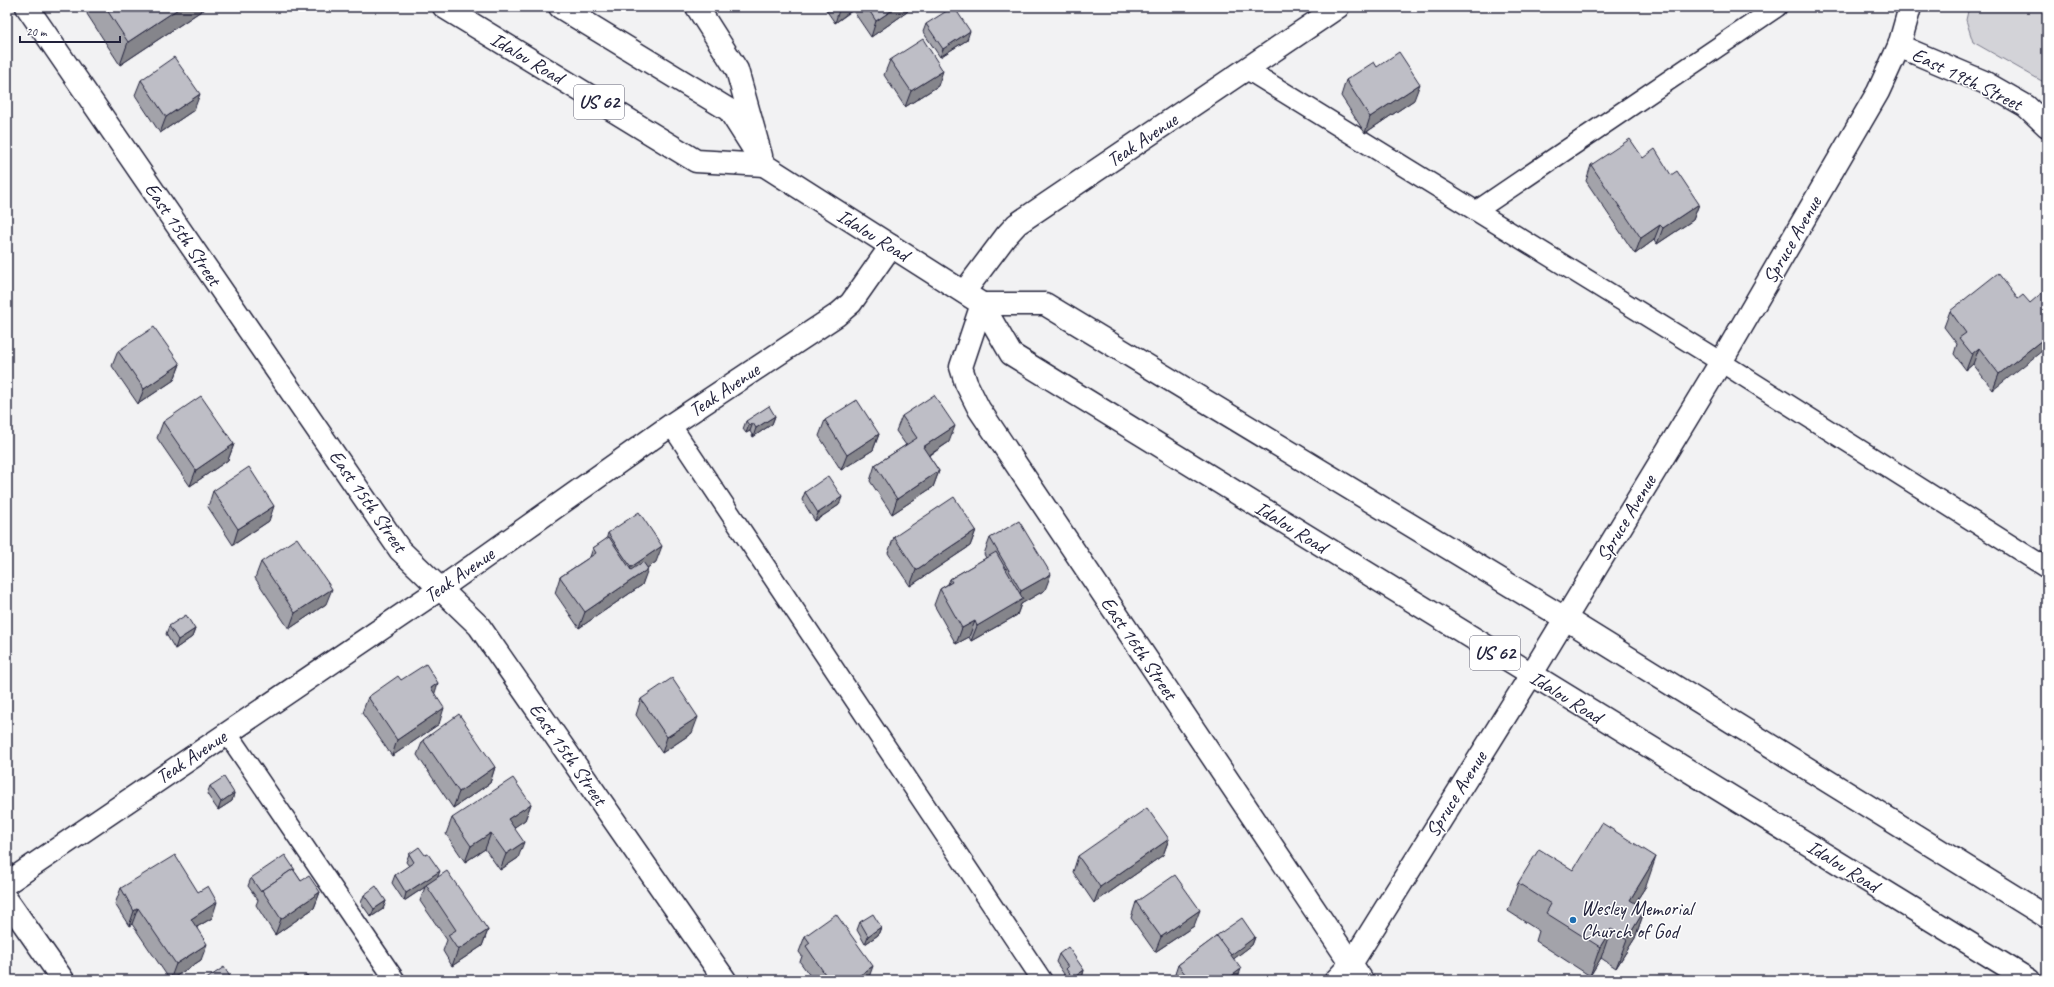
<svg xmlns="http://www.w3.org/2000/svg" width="2054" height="987" font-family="Caveat,sans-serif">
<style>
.green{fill:#d3d3d8;stroke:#7a7a8a}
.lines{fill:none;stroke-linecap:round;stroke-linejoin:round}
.service-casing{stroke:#22223b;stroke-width:22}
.minor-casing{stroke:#22223b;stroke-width:25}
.secondary-casing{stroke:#22223b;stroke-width:25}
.primary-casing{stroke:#22223b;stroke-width:25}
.service{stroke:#fff;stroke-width:19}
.minor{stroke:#fff;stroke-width:22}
.secondary{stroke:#fff;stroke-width:22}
.primary{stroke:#fff;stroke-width:22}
.wall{fill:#a3a3aa;stroke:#22223b}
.shaded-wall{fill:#85858b;stroke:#22223b}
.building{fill:#bebec6;stroke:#22223b}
.poi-dot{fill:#1f6fb2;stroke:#fff;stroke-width:1.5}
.labels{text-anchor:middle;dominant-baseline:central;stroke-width:3;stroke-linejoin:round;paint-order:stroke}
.shield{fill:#fff;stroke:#646476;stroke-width:1}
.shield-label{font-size:19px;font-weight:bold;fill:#22223b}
.street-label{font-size:20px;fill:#22223b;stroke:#fff}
.poi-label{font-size:20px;fill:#22223b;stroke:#fff;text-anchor:start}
</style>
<rect width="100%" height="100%" fill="#f2f2f3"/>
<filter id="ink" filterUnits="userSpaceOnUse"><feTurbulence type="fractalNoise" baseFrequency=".025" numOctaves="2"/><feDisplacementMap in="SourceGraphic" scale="8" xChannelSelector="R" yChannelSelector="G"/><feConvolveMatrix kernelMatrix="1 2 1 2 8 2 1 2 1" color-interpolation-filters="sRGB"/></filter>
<g filter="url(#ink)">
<!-- green -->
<path class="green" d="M1969 7H2047V84L1973 42 1966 20Z"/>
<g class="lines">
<defs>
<g id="service">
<path d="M1246 69 1721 362 2047 568"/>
<path d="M1476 211 1777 7"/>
<path d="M671 425 1042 980"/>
<path d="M227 733 395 980"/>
</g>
<g id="minor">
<path d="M27 7 400 550 479 626 725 980"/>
<path d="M697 7 737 70 761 156"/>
<path d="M1899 46 1984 82 2026 106 2047 126"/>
<path d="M964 292 1006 236 1017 224 1338 7"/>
<path d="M982 304 961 367 966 383 979 409 1362 980"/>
<path d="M7 883 440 589 671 425 837 315 851 303 891 246"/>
<path d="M7 900 63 980"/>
<path d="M1336 980 1351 964 1531 675"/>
</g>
<path id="secondary" d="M1531 675 1721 362 1878 92 1899 46 1910 7"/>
<g id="primary">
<path d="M444 7 696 161 764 165"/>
<path d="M560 7 729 110 764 165 982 304 1011 354 2029 980"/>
<path d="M982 304H1045L1566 619 2047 917"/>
</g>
</defs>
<!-- service casing -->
<use href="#service" class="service-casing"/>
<!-- minor casing -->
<use href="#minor" class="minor-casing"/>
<!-- secondary casing -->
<use href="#secondary" class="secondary-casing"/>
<!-- primary casing -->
<use href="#primary" class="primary-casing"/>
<!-- service -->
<use href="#service" class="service"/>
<!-- minor -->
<use href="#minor" class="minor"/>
<!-- secondary -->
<use href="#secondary" class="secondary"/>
<!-- primary -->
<use href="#primary" class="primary"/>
</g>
<!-- wall -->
<g class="wall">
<path d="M89 7H207L120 65 87 14Z"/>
<path d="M824 7H909L907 12 871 37 854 12 856 8 835 23Z"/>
<path d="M926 24 967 40 940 57 923 32Z"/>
<path d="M890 60 938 86 905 107 884 75Z"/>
<path d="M1377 67 1414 100 1365 133 1341 96 1346 80Z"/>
<path d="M141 80 194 110 160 133 135 95Z"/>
<path d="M1643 158 1671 175 1699 204 1693 220 1657 244 1654 240 1635 254 1586 181 1591 165Z"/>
<path d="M2018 299 2030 303 1993 390 1973 364 1966 370 1954 354 1957 344 1944 327 1950 311Z"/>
<path d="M118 351 180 364 174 380 138 404 112 366Z"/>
<path d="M775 416 772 424 753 437 750 431 746 433 743 429 746 421Z"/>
<path d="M902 416 949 442 929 456 939 471 933 487 892 514 870 481 875 465 906 445 896 431Z"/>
<path d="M825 420 879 434 873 450 841 470 819 436Z"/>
<path d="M163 422 234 444 228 460 190 486 157 438Z"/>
<path d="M213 491 269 521 233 545 208 507Z"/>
<path d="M805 492 839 505 815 521 802 500Z"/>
<path d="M976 530 970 546 910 586 888 553 894 537Z"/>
<path d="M608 533 656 562 647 568 642 585 579 628 555 593 560 577 590 557 593 548 606 540Z"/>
<path d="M990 538 1045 590 1021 604 1017 615 971 641 969 637 956 644 934 605 940 589 948 584 950 579 986 558 984 554Z"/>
<path d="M261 562 326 604 289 629 255 578Z"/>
<path d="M169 626 195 629 192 637 175 649 166 634Z"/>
<path d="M401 680 435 694 439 724 392 756 362 713 368 697Z"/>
<path d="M641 699 692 733 662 753 636 715Z"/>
<path d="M423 740 495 767 490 783 453 808 417 755Z"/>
<path d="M210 786 234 793 232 801 218 810 207 794Z"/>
<path d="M531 804 525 820 514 827 518 858 500 870 485 849 465 862 446 834 452 818Z"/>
<path d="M1169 839 1163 855 1094 903 1073 872 1078 856Z"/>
<path d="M409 854 437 878 488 930 482 946 452 966 443 951 447 940 420 901 425 887 404 901 392 883 395 875 409 866 406 862Z"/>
<path d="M1573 870 1646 886 1635 903 1645 909 1635 938 1616 968 1601 958 1590 976 1536 941 1539 931 1508 911 1518 883Z"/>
<path d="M295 872 301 881 320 892 314 908 275 935 256 905 258 900 248 886 251 878Z"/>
<path d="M121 888 212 918 197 927 201 960 170 980 132 924 129 926 115 904Z"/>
<path d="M364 895 386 901 383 909 371 917 361 903Z"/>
<path d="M1136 902 1194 926 1155 952 1131 918Z"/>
<path d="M860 922 881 927 878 935 865 944 857 930Z"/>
<path d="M805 936 868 980H813L800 962 802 956 799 952Z"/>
<path d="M1216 936 1255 937 1252 945 1233 959 1237 980H1173L1178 965 1216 937Z"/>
<path d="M1059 954 1084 970 1082 978 1078 980H1065L1063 977 1064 974 1056 962Z"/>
</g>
<!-- shaded-wall -->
<g class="shaded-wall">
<path d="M181 7H207L120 65 128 42Z"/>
<path d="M840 7H856L835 23Z"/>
<path d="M897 7H909L907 12 871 37 876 21Z"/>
<path d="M970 31 967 40 940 57 943 49Z"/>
<path d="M943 71 938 86 905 107 911 91Z"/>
<path d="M1420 84 1414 100 1365 133 1370 117Z"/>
<path d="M200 94 194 110 160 133 166 117Z"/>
<path d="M1699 204 1693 220 1657 244 1663 228Z"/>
<path d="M1660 225 1654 240 1635 254 1641 238Z"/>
<path d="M2047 336V347L1993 390 1999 374Z"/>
<path d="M1979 348 1973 364 1966 370 1972 354Z"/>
<path d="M180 364 174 380 138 404 144 389Z"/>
<path d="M775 416 772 424 753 437 756 428Z"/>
<path d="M753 423 750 431 746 433 749 425Z"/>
<path d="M955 426 949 442 917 463 923 447Z"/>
<path d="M879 434 873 450 841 470 847 455Z"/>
<path d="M234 444 228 460 190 486 196 470Z"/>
<path d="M939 471 933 487 892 514 897 499Z"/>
<path d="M842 497 839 505 815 521 818 513Z"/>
<path d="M274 506 269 521 233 545 238 529Z"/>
<path d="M976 530 970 546 910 586 916 570Z"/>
<path d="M662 546 656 562 625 583 631 567Z"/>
<path d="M648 569 642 585 579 628 585 612Z"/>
<path d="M1051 574 1045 590 1021 604 1017 615 971 641 977 626 1017 602 1021 591Z"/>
<path d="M332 589 326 604 289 629 295 613Z"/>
<path d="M975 621 969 637 956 644 962 628Z"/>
<path d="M195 629 192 637 175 649 178 640Z"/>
<path d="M438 683 433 699 431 688Z"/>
<path d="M444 708 439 724 392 756 397 740Z"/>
<path d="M698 717 692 733 662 753 667 737Z"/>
<path d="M495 767 490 783 453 808 459 792Z"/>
<path d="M234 793 232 801 218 810 221 802Z"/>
<path d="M531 804 525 820 503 835 508 819Z"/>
<path d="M491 833 485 849 465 862 471 846Z"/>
<path d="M1169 839 1163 855 1094 903 1100 887Z"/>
<path d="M524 842 518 858 500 870 506 854Z"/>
<path d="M1656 857 1646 886 1619 928 1630 900Z"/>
<path d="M440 871 437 879 426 885 425 887 404 901 406 893Z"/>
<path d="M320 892 314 908 275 935 281 919Z"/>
<path d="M386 901 383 909 371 917 374 909Z"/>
<path d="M217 902 212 918 185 934 191 919Z"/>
<path d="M138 908 132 924 129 926 134 911Z"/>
<path d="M1645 909 1635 938 1616 968 1627 939Z"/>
<path d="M1200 910 1194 926 1155 952 1161 937Z"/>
<path d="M881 927 878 935 865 944 868 936Z"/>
<path d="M1611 929 1601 958 1590 976 1600 947Z"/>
<path d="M488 930 482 946 452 966 458 950Z"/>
<path d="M1255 937 1252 945 1227 964 1230 955Z"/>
<path d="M207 944 201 960 170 980 176 964Z"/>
<path d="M873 966 868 980H853Z"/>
<path d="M1241 969 1237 980H1226Z"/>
<path d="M1084 970 1082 978 1078 980H1072L1073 978Z"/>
</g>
<!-- building -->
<g class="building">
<path d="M105 7H181L128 42Z"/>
<path d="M867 7H897L876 21Z"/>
<path d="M953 7H954L970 31 943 49 926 24Z"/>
<path d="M923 39 943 71 911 91 890 60Z"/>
<path d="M1399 52 1420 84 1370 117 1346 80 1374 62 1377 67Z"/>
<path d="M174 57 200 94 166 117 141 80Z"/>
<path d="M1630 139 1643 158 1655 149 1671 175 1677 171 1699 204 1663 228 1660 225 1641 238 1591 165Z"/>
<path d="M1998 273 2018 299 2023 295 2030 303 2044 291 2047 295V336L1999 374 1979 348 1972 354 1959 338 1966 333 1950 311Z"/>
<path d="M154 327 180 364 144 389 118 351Z"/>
<path d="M934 395 955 426 923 447 939 471 897 499 875 465 917 438 902 416Z"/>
<path d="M201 396 234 444 196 470 163 422Z"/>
<path d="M857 400 879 434 847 455 825 420Z"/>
<path d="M769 406 775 416 756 428 753 423 749 425 746 421Z"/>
<path d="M249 467 274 506 238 529 213 491Z"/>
<path d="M828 476 842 497 818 513 805 492Z"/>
<path d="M954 497 976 530 916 570 894 537Z"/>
<path d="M639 512 662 546 631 567 608 533Z"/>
<path d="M1019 521 1051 574 1021 591 990 538Z"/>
<path d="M609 537 631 570 643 562 648 569 585 612 560 577 596 553 593 548Z"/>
<path d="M297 538 332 589 295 613 261 562Z"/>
<path d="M996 552 1023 599 977 626 975 621 962 628 940 589 952 582 950 579Z"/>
<path d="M186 615 195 629 178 640 169 626Z"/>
<path d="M426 664 438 683 431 688 444 708 397 740 368 697 398 676 401 680Z"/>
<path d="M672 678 698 717 667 737 641 699Z"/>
<path d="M459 714 495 767 459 792 423 740Z"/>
<path d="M224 777 234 793 221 802 210 786Z"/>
<path d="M513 778 531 804 508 819 524 842 506 854 491 833 471 846 452 818Z"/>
<path d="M1147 808 1169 839 1100 887 1078 856Z"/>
<path d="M1602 823 1656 857 1630 900 1645 909 1627 939 1611 929 1600 947 1546 913 1551 904 1518 883 1539 849 1573 870Z"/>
<path d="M419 847 425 855 428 854 440 871 406 893 395 875 414 862 409 854Z"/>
<path d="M175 855 198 892 208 886 217 902 191 919 207 944 176 964 138 908 134 911 121 888Z"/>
<path d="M285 855 295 870 294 871 293 869 262 890 261 892 251 878Z"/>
<path d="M293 869 301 881 309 876 320 892 281 919 262 890Z"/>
<path d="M447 871 488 930 458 950 448 935 456 930 426 885Z"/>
<path d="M1175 875 1200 910 1161 937 1136 902Z"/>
<path d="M376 886 386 901 374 909 364 895Z"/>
<path d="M836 914 873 966 853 980H829L806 946 810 943 805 936Z"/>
<path d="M873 914 881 927 868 936 860 922Z"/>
<path d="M1242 918 1255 937 1231 955 1216 936Z"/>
<path d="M1217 936 1241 969 1226 980H1190L1178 965Z"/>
<path d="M1068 947 1084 970 1073 978 1066 969 1068 967 1059 954Z"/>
<path d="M224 967 232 980H205Z"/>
<path d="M307 975 311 980H299Z"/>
</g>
</g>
<!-- markers -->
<circle class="poi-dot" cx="1573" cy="920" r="4"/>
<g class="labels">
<!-- shield labels -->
<g class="shield">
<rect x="574" y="85" width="50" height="34" rx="3"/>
<rect x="1470" y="636" width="50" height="34" rx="3"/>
</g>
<g class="shield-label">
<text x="599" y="102">US 62</text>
<text x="1495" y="653">US 62</text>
</g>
<!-- street labels -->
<g class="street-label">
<text transform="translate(527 58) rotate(31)">Idalou Road</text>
<text transform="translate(1967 79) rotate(26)">East 19th Street</text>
<text transform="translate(1142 140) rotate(-34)">Teak Avenue</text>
<text transform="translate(183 234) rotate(56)">East 15th Street</text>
<text transform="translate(873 235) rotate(32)">Idalou Road</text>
<text transform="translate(1792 240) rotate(-60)">Spruce Avenue</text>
<text transform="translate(724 390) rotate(-34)">Teak Avenue</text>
<text transform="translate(368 501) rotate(55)">East 15th Street</text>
<text transform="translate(1626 518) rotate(-59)">Spruce Avenue</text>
<text transform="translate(1291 527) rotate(32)">Idalou Road</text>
<text transform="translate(459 575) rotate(-35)">Teak Avenue</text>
<text transform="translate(1139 648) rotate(56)">East 16th Street</text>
<text transform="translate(1566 697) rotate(32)">Idalou Road</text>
<text transform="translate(568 754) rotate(55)">East 15th Street</text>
<text transform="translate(191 757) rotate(-34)">Teak Avenue</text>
<text transform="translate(1456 794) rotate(-58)">Spruce Avenue</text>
<text transform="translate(1843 866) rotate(32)">Idalou Road</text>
</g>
<!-- poi labels -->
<g class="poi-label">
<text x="1581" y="908">Wesley Memorial<tspan x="1581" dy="23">Church of God</tspan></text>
</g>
</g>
<!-- margin -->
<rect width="2054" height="987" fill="none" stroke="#fff" stroke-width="24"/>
<rect x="12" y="12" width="2030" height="963" fill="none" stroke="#22223b" stroke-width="1.5" filter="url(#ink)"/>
<!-- scale -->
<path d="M20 36v6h100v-6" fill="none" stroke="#22223b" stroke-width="2"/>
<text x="26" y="36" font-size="12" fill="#22223b" stroke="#ffffff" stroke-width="3" paint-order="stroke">20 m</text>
</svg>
